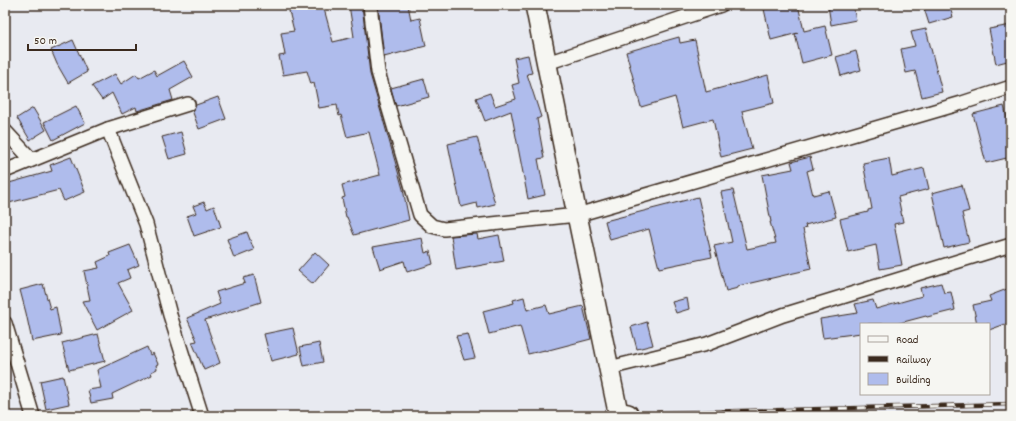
<svg xmlns="http://www.w3.org/2000/svg" width="1016" height="421" font-family="Dekko,sans-serif">
<style>
.building{fill:#afbcec;stroke:#3b2a1e}
.lines{fill:none;stroke-linecap:round;stroke-linejoin:round}
.street-casing{stroke:#3b2a1e;stroke-width:16}
.secondary-casing{stroke:#3b2a1e;stroke-width:22}
.street{stroke:#f6f6f2;stroke-width:13}
.secondary{stroke:#f6f6f2;stroke-width:19}
.rail-casing{stroke:#3b2a1e;stroke-width:4.5}
.rail{stroke:#f6f6f2;stroke-width:3;stroke-dasharray:9;stroke-linecap:butt}
</style>
<rect width="100%" height="100%" fill="#e8eaf1"/>
<filter id="ink" filterUnits="userSpaceOnUse"><feTurbulence type="fractalNoise" baseFrequency=".025" numOctaves="2"/><feDisplacementMap in="SourceGraphic" scale="8" xChannelSelector="R" yChannelSelector="G"/><feConvolveMatrix kernelMatrix="1 2 1 2 8 2 1 2 1" color-interpolation-filters="sRGB"/></filter>
<g filter="url(#ink)">
<!-- building -->
<g class="building">
<path d="M308 5H323L333 42 354 37 349 5H362L370 74 403 189 409 220 354 235 347 217H346L342 198 345 197 342 185 380 175 369 132 347 137 341 115 339 116 337 105 319 108 314 83 311 84 307 71 283 75 279 56 285 55 281 33 294 31 289 11 302 9 301 7Z"/>
<path d="M378 5H408L411 20 420 18 426 46 384 57Z"/>
<path d="M781 5H798L804 31 825 26 832 55 802 63 795 34 798 33 771 40 764 9Z"/>
<path d="M828 5H853L856 20 831 25Z"/>
<path d="M923 5H949L953 17 929 24Z"/>
<path d="M1011 25V60L996 64 989 29Z"/>
<path d="M926 29 942 92 922 97 915 71 906 73 901 49 915 46 911 32Z"/>
<path d="M679 37 680 43 695 40 706 92 768 75 774 103 742 111 752 149 721 157 713 119 683 127 675 97 641 107 626 52Z"/>
<path d="M73 40 87 72 68 83 57 64 51 50Z"/>
<path d="M856 51 861 70 841 76 836 57Z"/>
<path d="M528 55 532 73 527 74 541 117 537 119 544 158 538 159 545 195 528 199 511 111 485 121 476 98 490 93 495 106 516 99 512 85 519 83 514 58Z"/>
<path d="M184 61 193 77 170 90 173 100 137 111 136 107 122 114 112 93 102 100 92 86 115 74 121 84 136 74 139 78 154 70 157 76Z"/>
<path d="M424 79 429 97 396 106 391 88Z"/>
<path d="M218 97 226 119 199 129 192 110 196 105Z"/>
<path d="M76 106 85 123 53 140 44 122Z"/>
<path d="M1004 106 1011 134V157L986 163 973 114Z"/>
<path d="M33 108 46 130 30 140 17 118Z"/>
<path d="M181 132 187 154 169 159 162 137Z"/>
<path d="M477 137 495 204 478 208 477 203 461 207 448 144Z"/>
<path d="M71 157 85 192 64 201 59 190 5 204V188L10 187 9 183 52 171 50 165Z"/>
<path d="M810 157 813 169 807 171 813 195 829 191 836 217 805 225 806 228 803 229 811 269 738 286V288L726 291 714 246 732 242 721 192 733 190 747 249 776 243 770 222H771L762 175 793 169 791 162Z"/>
<path d="M889 158 892 176 924 168 929 189 898 197 903 222 894 224 902 265 880 269 876 245 848 252 840 219 868 212V210L872 209 863 163Z"/>
<path d="M962 185 969 211 962 213 969 242 944 248 932 193Z"/>
<path d="M698 197 712 257 659 268 649 229 610 240 605 221Z"/>
<path d="M204 202 207 209 214 206 221 227 194 236 187 216 196 213 193 206Z"/>
<path d="M247 232 254 250 234 258 227 239Z"/>
<path d="M477 234 478 239 499 235 504 261 456 270 451 236Z"/>
<path d="M422 238 425 253 430 251 433 264 407 272 404 261 380 269 373 247Z"/>
<path d="M130 245 139 265 127 270 130 278 118 283 133 310 97 330 82 301 90 300 84 271 99 268 97 262 110 256 109 253Z"/>
<path d="M315 252 329 265 313 284 298 271Z"/>
<path d="M254 275 261 302 205 320 220 363 204 370 192 342 197 341 187 318 220 304 216 292 245 283 243 278Z"/>
<path d="M941 283 944 293 951 292 955 310 927 317 926 316 896 324H861V333L823 338 820 319 858 313 855 304 873 300 876 309 922 296 920 288Z"/>
<path d="M43 284 50 309 56 307 61 335 32 341 26 313 20 290Z"/>
<path d="M1007 289 1011 300V322L989 330V324H977L973 305 991 301 989 296Z"/>
<path d="M524 297 527 310 546 305 549 314 583 306 591 339 545 351V350L528 354 520 326 489 334 483 311 514 303 513 300Z"/>
<path d="M687 298 689 309 676 313 672 302Z"/>
<path d="M647 322 653 345 637 349 631 327Z"/>
<path d="M293 328 299 354 271 361 264 334Z"/>
<path d="M98 334 105 361 69 370 62 343Z"/>
<path d="M468 334 475 358 464 360 456 336Z"/>
<path d="M319 343 323 362 304 366 300 347Z"/>
<path d="M147 347 150 355 153 353 158 364 156 365 157 369 151 372 152 375 112 394 113 399 91 403 88 390 101 388 97 370Z"/>
<path d="M63 376 69 404 46 409 40 381Z"/>
</g>
<g class="lines">
<defs>
<g id="street">
<path d="M370 5 378 72 420 215 432 226 444 229 577 215 962 103 1011 87"/>
<path d="M547 63 721 5"/>
<path d="M108 129 146 224 170 315 202 416"/>
<path d="M5 131 31 159"/>
<path d="M5 171 108 129 188 104"/>
<path d="M5 323 33 416"/>
<path d="M609 368 707 344 783 315 1011 245"/>
</g>
<path id="secondary" d="M535 5 577 215 618 412 628 414V416"/>
</defs>
<!-- street casing -->
<use href="#street" class="street-casing"/>
<!-- secondary casing -->
<use href="#secondary" class="secondary-casing"/>
<!-- street -->
<use href="#street" class="street"/>
<!-- secondary -->
<use href="#secondary" class="secondary"/>
<defs>
<path id="rail" d="M605 416 628 414 1011 404"/>
</defs>
<!-- rail casing -->
<use href="#rail" class="rail-casing"/>
<!-- rail -->
<use href="#rail" class="rail"/>
</g>
</g>
<!-- margin -->
<rect width="1016" height="421" fill="none" stroke="#f6f6f2" stroke-width="20"/>
<rect x="10" y="10" width="996" height="401" fill="none" stroke="#3b2a1e" stroke-width="1.5" filter="url(#ink)"/>
<!-- legend -->
<rect x="860" y="323" width="130" height="72" fill="#f6f6f2" stroke="#aba49d"/>
<rect x="868" y="336" width="20" height="6" fill="#f6f6f2" stroke="#aba49d"/>
<text x="896" y="343" font-size="12" fill="#3b2a1e">Road</text>
<rect x="868" y="356" width="20" height="6" fill="#3b2a1e" stroke="#aba49d"/>
<text x="896" y="363" font-size="12" fill="#3b2a1e">Railway</text>
<rect x="868" y="373" width="20" height="12" fill="#afbcec" stroke="#aba49d"/>
<text x="896" y="383" font-size="12" fill="#3b2a1e">Building</text>
<!-- scale -->
<path d="M28 44v6h108v-6" fill="none" stroke="#3b2a1e" stroke-width="2"/>
<text x="34" y="44" font-size="12" fill="#3b2a1e" stroke="#f6f6f2" stroke-width="3" paint-order="stroke">50 m</text>
</svg>
